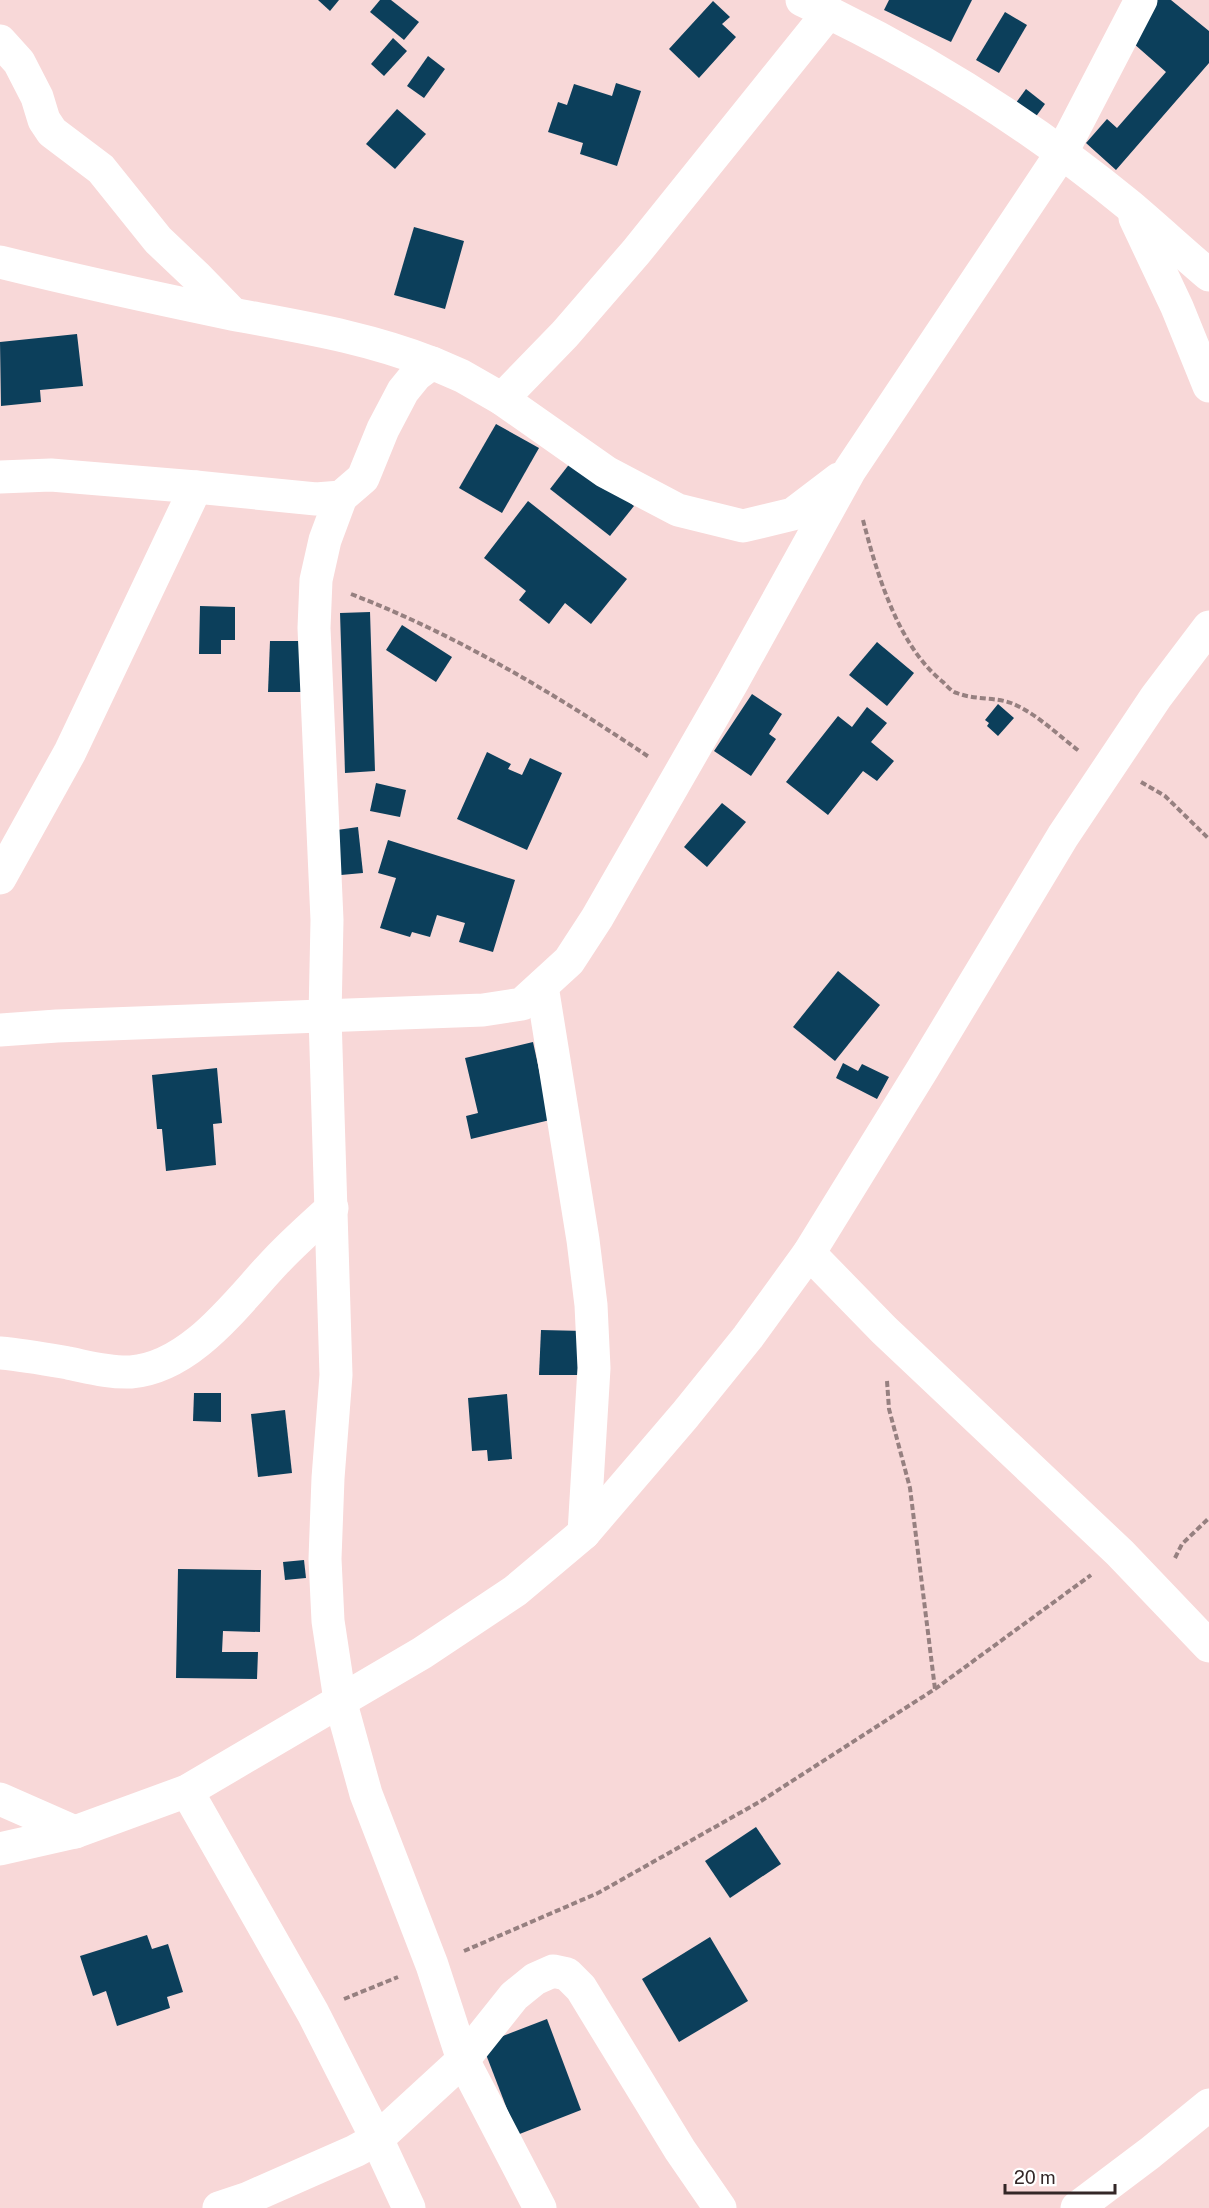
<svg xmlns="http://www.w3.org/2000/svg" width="1209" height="2208" font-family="'Public Sans',sans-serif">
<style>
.building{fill:#0c3f5b}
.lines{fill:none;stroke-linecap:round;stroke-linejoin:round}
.path{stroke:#968080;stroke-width:4;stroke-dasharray:6 3;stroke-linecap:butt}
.minor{stroke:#fff;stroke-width:33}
</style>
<rect width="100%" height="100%" fill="#f8d8d8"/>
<!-- building -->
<g class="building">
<path d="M318 0H339L330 11Z"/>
<path d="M380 0H391L419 22 404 40 370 12Z"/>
<path d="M889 0H972L951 42 884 10Z"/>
<path d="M1146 0H1171L1209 31V63L1116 170 1086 143 1107 119 1117 128 1166 72 1133 43Z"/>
<path d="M713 1 730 17 722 24 736 37 699 78 669 49Z"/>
<path d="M1005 12 1027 25 999 73 976 60Z"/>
<path d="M393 38 407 51 384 76 371 64Z"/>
<path d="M428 56 445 69 424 98 407 86Z"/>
<path d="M616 83 641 91 617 166 580 154 583 143 548 132 558 102 567 105 574 84 612 96Z"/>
<path d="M1026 89 1045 104 1032 122 1013 107Z"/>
<path d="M397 109 426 134 395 169 366 144Z"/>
<path d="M414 227 464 241 445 309 394 295Z"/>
<path d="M77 334 83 386 40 390 41 402 1 406 0 342Z"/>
<path d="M496 424 539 448 502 513 459 488Z"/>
<path d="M574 458 634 506 610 536 550 489Z"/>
<path d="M528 501 627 579 591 624 565 603 549 624 519 600 526 591 484 558Z"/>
<path d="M200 606 235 607V640H221V654H199Z"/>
<path d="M370 612 375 771 345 773 340 613Z"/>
<path d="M402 625 452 657 436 682 386 650Z"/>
<path d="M270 641H305L304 692H268Z"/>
<path d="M877 642 914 673 887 706 849 675Z"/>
<path d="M752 694 782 714 769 734 776 739 751 776 714 751Z"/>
<path d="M998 704 1014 718 998 736 987 726 989 723 985 720Z"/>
<path d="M867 707 887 723 871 742 894 761 877 781 863 771 828 815 786 782 838 716 852 727Z"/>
<path d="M487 752 511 764 508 769 522 775 530 758 562 773 527 850 457 819Z"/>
<path d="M376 783 406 790 400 817 370 811Z"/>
<path d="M722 803 746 822 707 867 684 847Z"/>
<path d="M358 827 363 873 341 875 337 830Z"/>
<path d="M388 840 515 880 493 952 459 942 465 923 437 915 430 937 412 932 410 937 380 928 396 878 378 873Z"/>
<path d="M838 971 880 1005 835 1061 793 1027Z"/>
<path d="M533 1042 550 1120 471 1139 466 1116 478 1113 465 1058Z"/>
<path d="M843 1063 858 1071 862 1064 889 1077 877 1099 836 1078Z"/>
<path d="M217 1068 222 1123 213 1124 216 1165 166 1171 162 1129H157L152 1075Z"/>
<path d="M541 1330 585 1331 584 1375H539Z"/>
<path d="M194 1393H221V1422L193 1421Z"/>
<path d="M507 1394 512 1459 488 1461 487 1450 472 1451 468 1398Z"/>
<path d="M285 1410 292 1473 258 1477 251 1414Z"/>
<path d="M304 1560 306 1578 285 1580 283 1562Z"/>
<path d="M178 1569 261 1570 260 1632 223 1631 222 1652H258L257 1679 176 1678Z"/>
<path d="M756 1827 781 1864 730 1898 705 1861Z"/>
<path d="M147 1935 152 1949 168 1944 183 1992 167 1997 170 2008 117 2026 106 1991 93 1996 80 1956Z"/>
<path d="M710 1937 748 2001 679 2042 642 1979Z"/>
<path d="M547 2019 581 2110 517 2135 482 2044Z"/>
</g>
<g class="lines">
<!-- path -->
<g class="path">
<path d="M863 520C877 574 898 646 943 682 947 686 952 692 957 693 974 700 995 697 1011 703 1036 713 1058 735 1079 751"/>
<path d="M351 594C457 635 555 694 649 757"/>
<path d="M1141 782 1165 796 1209 839"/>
<path d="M887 1381 889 1409 910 1488 935 1689"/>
<path d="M1175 1558 1182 1544 1209 1518"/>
<path d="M464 1951 598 1893 761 1801 935 1689 1091 1575"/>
<path d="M344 1999 398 1977"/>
</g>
<!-- minor -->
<g class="minor">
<path d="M802 0C919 54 1030 124 1130 206 1157 229 1182 252 1209 275"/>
<path d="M0 41 19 62 37 97 44 120 52 132 101 169 158 240 197 277 232 313"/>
<path d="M1135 218 1177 307 1209 386"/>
<path d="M0 262C77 281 155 298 232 314 301 327 366 337 432 363"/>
<path d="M502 399 565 334 636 252 829 12"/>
<path d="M0 477 51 475 196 487 316 499 341 497 363 478 383 429 403 391 416 375 432 363 462 376 502 399 606 472 678 510 743 526 793 514 839 479"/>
<path d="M341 497 325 540 316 580 314 628 327 920 325 1016 336 1375 328 1478 325 1559 328 1621 340 1700 366 1794 432 1965 463 2060 540 2208"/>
<path d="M0 878 70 752 196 487"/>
<path d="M542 986 583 1240 591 1305 594 1368 584 1533"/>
<path d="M0 1030 57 1026 483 1010 522 1004 569 961 597 918 732 683 850 470 1061 154 1141 0"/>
<path d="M809 1253 884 1330 1120 1553 1209 1646"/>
<path d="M0 1353C23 1355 45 1359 68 1363 88 1367 109 1373 131 1372 192 1367 237 1302 276 1261 294 1242 313 1225 332 1208"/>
<path d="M187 1791 313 2013 377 2139 409 2208"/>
<path d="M0 1799 75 1832"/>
<path d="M0 1849 75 1832 187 1791 422 1653 515 1591 584 1533 685 1415 748 1337 809 1253 922 1070 1063 836 1156 697 1209 627"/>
<path d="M219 2208 246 2199 355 2151 377 2139 463 2060 514 1996 535 1979 553 1971 567 1974 581 1988 680 2150 720 2208"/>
<path d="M1077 2208 1150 2153 1209 2105"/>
</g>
</g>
<!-- scale -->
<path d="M1005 2184v9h110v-9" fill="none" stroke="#332727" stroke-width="3"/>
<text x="1014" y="2184" font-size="18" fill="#332727" stroke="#ffffff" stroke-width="4.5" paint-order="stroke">20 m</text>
</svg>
